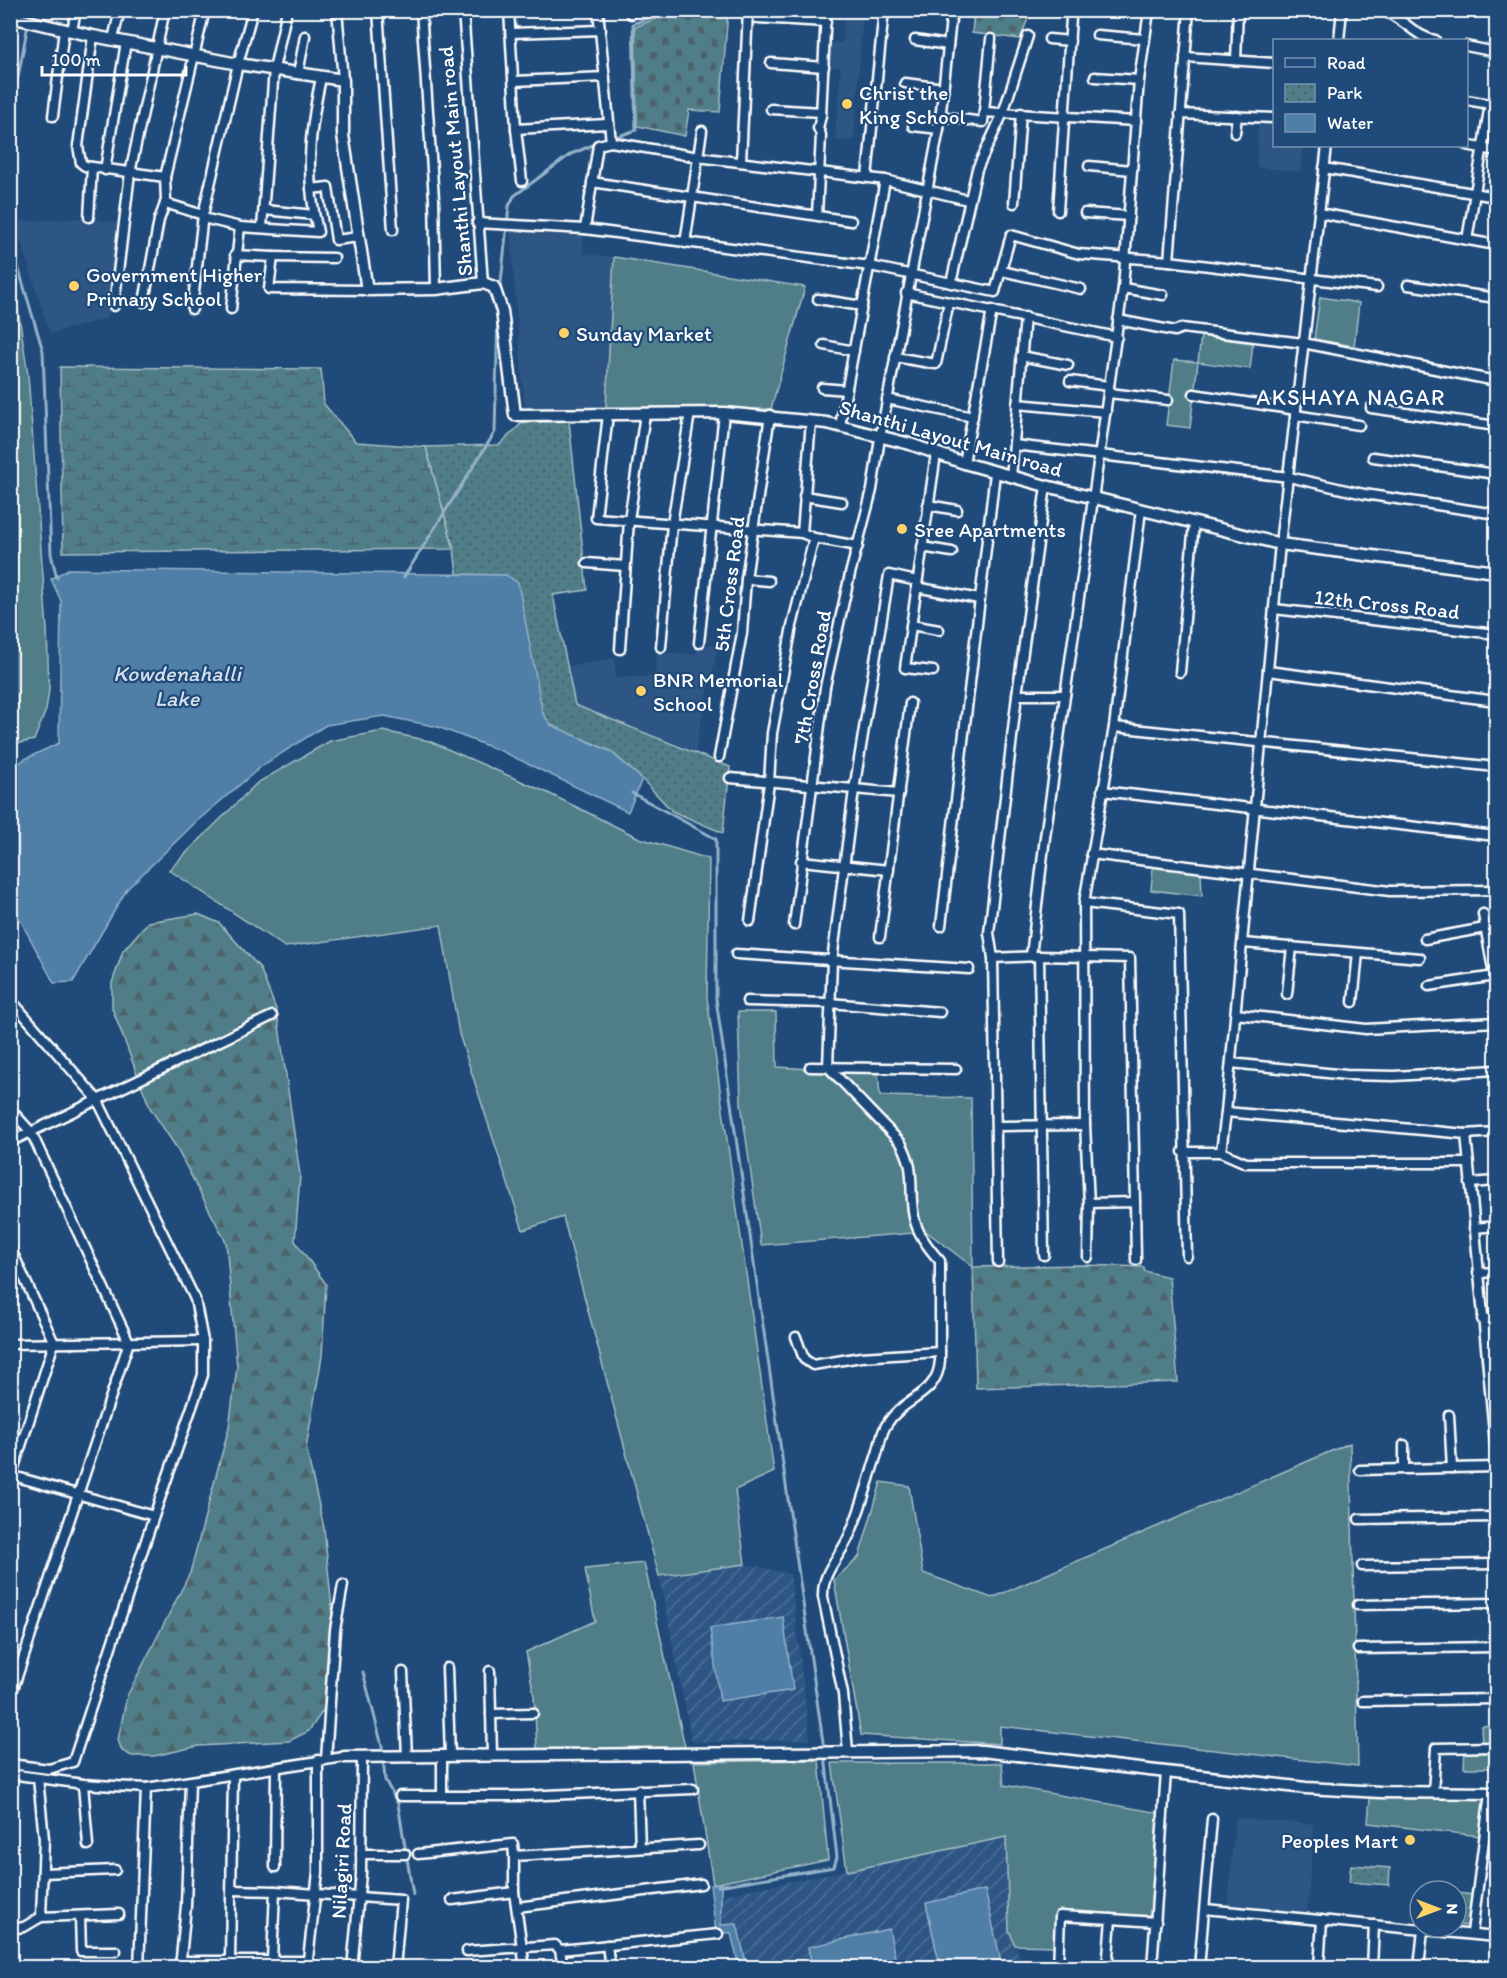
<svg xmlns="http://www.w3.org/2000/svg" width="1507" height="1978" font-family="Itim,sans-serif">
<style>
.built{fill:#2d5685}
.industrial{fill:url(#industrial-furrows)}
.grass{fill:#4f7d88;stroke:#a7bec4;stroke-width:1.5}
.forest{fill:url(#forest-firs);stroke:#a7bec4;stroke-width:1.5}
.wetland{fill:url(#wetland-marsh);stroke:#a7bec4;stroke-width:1.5}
.cemetery{fill:url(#cemetery-stones);stroke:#a7bec4;stroke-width:1.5}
.park{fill:url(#park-dots);stroke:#a7bec4;stroke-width:1.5}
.water{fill:#4f7ea7;stroke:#95b2ca;stroke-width:1.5}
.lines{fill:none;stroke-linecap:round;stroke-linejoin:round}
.stream{stroke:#95b2ca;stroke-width:3}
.minor-casing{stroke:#fff;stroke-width:13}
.tertiary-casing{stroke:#fff;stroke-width:15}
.minor{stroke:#1f4a7a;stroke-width:8}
.tertiary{stroke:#1f4a7a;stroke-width:10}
.poi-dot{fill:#ffd166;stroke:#1f4a7a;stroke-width:2}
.labels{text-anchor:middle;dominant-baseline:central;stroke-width:4.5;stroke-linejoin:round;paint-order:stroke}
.poi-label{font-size:21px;fill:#fff;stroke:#1f4a7a;text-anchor:start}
.street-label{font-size:21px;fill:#fff;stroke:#1f4a7a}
.neighbourhood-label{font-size:22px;letter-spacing:1.5px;fill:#fff;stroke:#1f4a7a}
.water-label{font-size:22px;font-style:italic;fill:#d3dfe9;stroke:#1f4a7a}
</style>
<defs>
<pattern id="industrial-furrows" width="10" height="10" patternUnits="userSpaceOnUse" patternTransform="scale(1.5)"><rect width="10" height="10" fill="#2d5685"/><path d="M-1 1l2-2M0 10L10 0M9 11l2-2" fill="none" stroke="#4c6f97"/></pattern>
<pattern id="forest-firs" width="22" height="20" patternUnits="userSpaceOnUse" patternTransform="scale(1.5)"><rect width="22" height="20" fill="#4f7d88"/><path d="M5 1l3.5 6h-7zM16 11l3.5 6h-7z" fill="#4e646a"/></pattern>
<pattern id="wetland-marsh" width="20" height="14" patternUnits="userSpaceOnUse" patternTransform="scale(1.5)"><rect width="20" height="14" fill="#4f7d88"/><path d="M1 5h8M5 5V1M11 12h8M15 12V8" fill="none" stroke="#4e646a"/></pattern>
<pattern id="cemetery-stones" width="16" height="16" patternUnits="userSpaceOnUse" patternTransform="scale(1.5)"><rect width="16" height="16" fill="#4f7d88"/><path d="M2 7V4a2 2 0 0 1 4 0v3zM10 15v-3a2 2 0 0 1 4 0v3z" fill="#4e646a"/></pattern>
<pattern id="park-dots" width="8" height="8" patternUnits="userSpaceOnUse" patternTransform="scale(1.5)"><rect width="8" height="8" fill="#4f7d88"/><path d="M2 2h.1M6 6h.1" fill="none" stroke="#4e646a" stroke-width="1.8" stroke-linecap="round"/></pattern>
</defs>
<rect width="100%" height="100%" fill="#1f4a7a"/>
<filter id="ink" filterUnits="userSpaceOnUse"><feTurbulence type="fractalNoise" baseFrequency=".0167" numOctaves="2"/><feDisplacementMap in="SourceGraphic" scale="12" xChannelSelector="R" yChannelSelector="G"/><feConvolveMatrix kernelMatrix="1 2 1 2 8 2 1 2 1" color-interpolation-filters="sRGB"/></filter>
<g filter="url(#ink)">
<!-- built -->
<g class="built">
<path d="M844 11H863L854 141 835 140 841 67H830L831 43H843Z"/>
<path d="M1258 116 1274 117V146H1303L1300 172 1257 167Z"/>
<path d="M85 218 121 223 108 318 50 334 15 222Z"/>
<path d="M510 229 583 234V254L614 257 606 408 525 411Z"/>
<path d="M718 645 695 751 575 705 569 666 615 658V678L655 676 657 652 696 654 697 647Z"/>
<path d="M1235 1818 1314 1824 1307 1912 1228 1906Z"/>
</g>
<!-- industrial -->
<g class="industrial">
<path d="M745 1564 790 1574 810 1740 692 1742 659 1576Z"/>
<path d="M1007 1837 1009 1930 1024 1967H747L737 1924 721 1925 719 1896Z"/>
</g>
<!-- grass -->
<g class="grass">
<path d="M614 257 805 287 771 409 606 408Z"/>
<path d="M10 287 16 295 28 375 47 630 49 690 46 710 34 740 11 745Z"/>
<path d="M1320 297 1359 303 1354 346 1314 339Z"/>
<path d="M1201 336 1253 343 1250 369 1198 362 1190 428 1166 425 1174 360 1198 362Z"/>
<path d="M383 731 429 741 546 792 639 838 709 859 707 997 774 1472 735 1490 745 1564 659 1576 563 1217 523 1230 459 1034 441 925 285 947 169 870 257 783 330 741Z"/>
<path d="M1153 866 1201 872 1202 896 1151 890Z"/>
<path d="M738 1012H776L777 1067 878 1073 880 1096 971 1098 973 1267 927 1232 761 1245 741 1103Z"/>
<path d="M1350 1443 1358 1766 1000 1726V1744L861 1735 834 1580 859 1557 881 1482 909 1486 923 1573 992 1598Z"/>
<path d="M644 1563 685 1747 537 1749 534 1696 526 1652 595 1621 585 1569Z"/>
<path d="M1496 1725V1787H1493L1494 1768H1464L1465 1745 1482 1744 1481 1726Z"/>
<path d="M819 1760 828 1860 713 1884 694 1762Z"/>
<path d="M832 1763H1002L1004 1785 1160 1813 1152 1919 1056 1911 1054 1946 1015 1945 1009 1930 1006 1837 847 1871Z"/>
<path d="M1486 1797 1480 1836 1368 1823 1370 1798Z"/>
<path d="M1456 1893 1474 1895 1471 1926 1456 1925Z"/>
</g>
<!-- forest -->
<g class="forest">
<path d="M198 914 219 923 260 968 277 1012 300 1175 295 1241 326 1284 322 1356 306 1448 324 1528 333 1619V1696L309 1731 289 1741 199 1746 154 1756H132L122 1751 118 1740 127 1696 190 1573 229 1427 237 1367 226 1242 176 1147 150 1108 112 1008V983L123 951 148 922Z"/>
<path d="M1085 1265 1144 1267V1271L1169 1277 1178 1382 976 1388 973 1267Z"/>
</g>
<!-- wetland -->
<path class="wetland" d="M60 367 321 369 324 404 356 442 426 447 454 549 63 552Z"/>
<!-- cemetery -->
<g class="cemetery">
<path d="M677 10 728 11 720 112 689 110 685 136 637 126 635 27Z"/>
<path d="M974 11H1031L1020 39 972 33Z"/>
</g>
<!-- park -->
<g class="park">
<path d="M569 421 587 590 553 595 575 705 730 767 723 833 672 811 642 779 610 751 551 725 543 714 506 575 457 574 454 549 426 447 499 445 522 423Z"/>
<path d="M1351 1865 1390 1868 1389 1885 1349 1882Z"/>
</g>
<!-- water -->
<g class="water">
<path d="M68 569 506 575 518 583 543 714 551 725 610 751 642 779 628 812 501 751 438 727 384 716 326 725 263 765 196 822 127 889 73 982 54 983 11 903 10 772 23 760 59 743 61 601 51 579Z"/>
<path d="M783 1617 793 1690 720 1701 710 1628Z"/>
<path d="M721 1883V1925L737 1924 747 1967H739L731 1933 716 1932 710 1885Z"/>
<path d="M985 1890 1002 1967H940L926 1903Z"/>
<path d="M889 1929 897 1967H812L808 1947Z"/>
</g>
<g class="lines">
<!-- stream -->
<g class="stream">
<path d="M1130 10H1165"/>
<path d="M10 120 28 24"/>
<path d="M613 138 636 130 633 24 669 10"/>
<path d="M10 240 43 351 51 554 57 578"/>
<path d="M500 292 509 206 514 196 571 154 598 143"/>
<path d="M404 577 495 432 498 313"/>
<path d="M632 793 716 839V999L824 1749"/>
<path d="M363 1672 382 1746 385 1780 398 1804 413 1895"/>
<path d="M718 1886 834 1867 837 1857 825 1756"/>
</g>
<defs>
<g id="minor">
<path d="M337 10 343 80"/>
<path d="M378 10 393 230"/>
<path d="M421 10 434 199 436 289"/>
<path d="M463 10 483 283"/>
<path d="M509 10 516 129 607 124"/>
<path d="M598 10 611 142"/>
<path d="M1380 10C1401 15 1414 37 1435 40"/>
<path d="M631 14V10"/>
<path d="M757 18 826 22"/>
<path d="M72 31 76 10"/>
<path d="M511 33 601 30"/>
<path d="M1097 35 1144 39"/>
<path d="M93 36 78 146 81 163 85 166 165 177 166 201 159 220 144 302"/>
<path d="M113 39 120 10"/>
<path d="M1049 39 1070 41"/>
<path d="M915 40 948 45"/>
<path d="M1339 40 1342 10"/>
<path d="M1466 46 1496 52"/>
<path d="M1185 57 1274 63"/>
<path d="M1236 60 1238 10"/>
<path d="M771 63 824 67"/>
<path d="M298 74 305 36"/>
<path d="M1095 77 1139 80"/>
<path d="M514 81 605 77"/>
<path d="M905 83 944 88"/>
<path d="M1466 100 1496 105"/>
<path d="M771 109 821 112"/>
<path d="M984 112 1136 121"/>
<path d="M1180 114 1274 118"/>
<path d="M53 116 64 30"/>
<path d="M939 116 983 122 991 39"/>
<path d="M913 126 939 129"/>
<path d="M516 129 522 181"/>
<path d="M1235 133 1237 116"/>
<path d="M1466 145 1496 151"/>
<path d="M741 162 748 10"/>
<path d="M1089 166 1132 170"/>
<path d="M1324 168 1496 197"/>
<path d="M105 170 126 42"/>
<path d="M165 177 205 10"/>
<path d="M867 177 884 10"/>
<path d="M592 182 851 221"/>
<path d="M311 189 328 187 336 240 358 237"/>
<path d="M165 203 203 215"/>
<path d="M1014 203 1021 113"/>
<path d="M265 210 314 215"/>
<path d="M1058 211 1071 18"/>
<path d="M1085 213 1129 216"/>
<path d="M1319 213 1496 245"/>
<path d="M817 215 821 135 818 128 821 116 826 10"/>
<path d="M89 217 92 167"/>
<path d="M203 218 240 227 318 232C305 176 309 133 321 78"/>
<path d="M477 223 585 229 870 266 995 292 1011 235 1079 254 1169 261 1377 287"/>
<path d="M262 228 274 69 287 10"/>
<path d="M585 229 598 145 611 142 698 157 885 180 968 200"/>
<path d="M1467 240 1490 104"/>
<path d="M685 243 702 131"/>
<path d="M235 255 273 257 269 289 367 290"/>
<path d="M273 257 334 258"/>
<path d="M1169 261 1189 10"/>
<path d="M1002 271 1081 289"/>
<path d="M951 283 977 169 1003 113 1028 36"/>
<path d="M1408 285 1496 298"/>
<path d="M1123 288 1163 295"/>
<path d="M906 293 1117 337"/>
<path d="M818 299 862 306"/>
<path d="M114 306 130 173 165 10"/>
<path d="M192 309 203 215 238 64 253 10"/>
<path d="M231 309 240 227"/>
<path d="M1118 320 1175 331 1182 328 1303 343 1496 381"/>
<path d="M824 345 854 351"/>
<path d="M1021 356 1068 365"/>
<path d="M895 357 936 364 949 302"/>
<path d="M1070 381 1109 386"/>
<path d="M822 388 847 390"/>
<path d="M1109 393 1168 400"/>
<path d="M1194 394 1296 410"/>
<path d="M887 399 973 417"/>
<path d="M1017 404 1106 412"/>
<path d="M1371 408 1496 426"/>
<path d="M608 414 596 518 802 533 814 538 858 546"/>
<path d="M1295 415 1359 425"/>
<path d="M840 426 885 180"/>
<path d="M1014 445 1289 477 1364 494 1496 514"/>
<path d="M1373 457 1496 474"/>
<path d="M964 463 992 310"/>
<path d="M1011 477 1025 317"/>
<path d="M804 496 842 502"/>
<path d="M928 505 957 510"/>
<path d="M802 533 811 421"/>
<path d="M922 547 952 552"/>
<path d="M587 563 625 566"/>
<path d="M746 579 769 581"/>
<path d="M916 587 979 599"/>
<path d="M1274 609 1496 634"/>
<path d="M911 625 939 630"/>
<path d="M699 643 724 413"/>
<path d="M661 647 672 524 690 413"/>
<path d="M620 649 629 520 645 414"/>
<path d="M933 671 905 668 936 454"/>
<path d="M1268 671 1496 701"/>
<path d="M1180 672 1194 523"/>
<path d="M1017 695H1065"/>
<path d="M1114 727 1496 767"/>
<path d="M719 757 742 633 746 579 770 415"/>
<path d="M730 778 899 793"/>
<path d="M1102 791 1496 836"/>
<path d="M1091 854 1390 891 1496 890"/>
<path d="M801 861 889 870"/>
<path d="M1084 903 1179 914 1187 1256"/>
<path d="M1483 914 1496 986"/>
<path d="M750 921 769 783 772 733 792 626 814 538"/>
<path d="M794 925 825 687 850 574 872 490 880 438 939 129 952 10"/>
<path d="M941 926 995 473"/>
<path d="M880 937 910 703"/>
<path d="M1425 939 1485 928"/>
<path d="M1243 943 1420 958"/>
<path d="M736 954 969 969"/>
<path d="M1031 956 1045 837 1123 288 1139 80 1148 18"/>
<path d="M1039 956 1044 1255"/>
<path d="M993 958 989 933 1017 695 1046 486"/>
<path d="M1429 986 1495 976"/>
<path d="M1287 994 1292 947"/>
<path d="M10 999 97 1099 195 1299 203 1341V1375L154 1516 73 1762 49 1769 10 1764"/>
<path d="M747 1001 829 1003 940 1012"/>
<path d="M1353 1002 1358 953"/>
<path d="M1236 1014 1366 1029 1496 1022"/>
<path d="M1231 1063 1346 1075 1394 1076 1496 1070"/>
<path d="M810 1067 956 1069"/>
<path d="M10 1109 31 1132 129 1342 10 1698"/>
<path d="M1226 1112 1466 1134 1496 1132"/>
<path d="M998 1126 1085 1125"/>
<path d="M1466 1134 1496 1454"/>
<path d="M10 1142 272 1016"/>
<path d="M1183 1152H1221L1226 1112 1280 544 1327 146"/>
<path d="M1221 1152 1246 1163H1469"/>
<path d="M1470 1183 1496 1181"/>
<path d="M1089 1203 1085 1125 1084 903 1114 727 1141 510"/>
<path d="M1474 1228 1496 1226"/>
<path d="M10 1247 54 1343 10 1480"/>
<path d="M1088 1257 1089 1203 1135 1202 1136 1260"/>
<path d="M998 1262 993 958 1039 956 1130 958 1135 1202"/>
<path d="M1478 1273 1496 1272"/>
<path d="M1482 1319 1496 1318"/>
<path d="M796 1337 804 1359 813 1365 861 1357 940 1352"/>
<path d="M10 1344 203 1341"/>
<path d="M1449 1415 1452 1468"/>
<path d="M1404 1445V1469"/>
<path d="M1360 1470 1496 1467"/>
<path d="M10 1475 154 1516"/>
<path d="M1359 1519 1496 1517"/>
<path d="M1362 1566 1496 1564"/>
<path d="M1358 1605 1496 1603"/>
<path d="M1358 1649 1496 1647"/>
<path d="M447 1668 450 1756"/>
<path d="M490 1671 492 1755"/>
<path d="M403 1672 407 1756"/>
<path d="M1363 1701 1496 1699"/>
<path d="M491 1714 533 1713"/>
<path d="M848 1751 843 1694 823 1597C822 1571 839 1559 849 1536 861 1510 868 1481 877 1454 880 1445 881 1432 887 1424 903 1397 938 1397 940 1360V1261C929 1249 917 1233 914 1217 908 1189 917 1171 901 1143L828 1067 832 961 854 790 889 575 917 581"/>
<path d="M442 1756V1796"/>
<path d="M326 1759 335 1630 343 1585"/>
<path d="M10 1774 83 1784 146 1788 344 1757"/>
<path d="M83 1784 88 1845"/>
<path d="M638 1790 640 1848"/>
<path d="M1433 1793 1436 1748 1496 1747"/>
<path d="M400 1796H522L693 1789"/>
<path d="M361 1854H405"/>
<path d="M418 1854 513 1844 514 1856"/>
<path d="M275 1867 276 1768"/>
<path d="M43 1873 115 1870"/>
<path d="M232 1890 275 1891 272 1960"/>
<path d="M275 1891 401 1900 395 1968"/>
<path d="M452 1900 514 1892"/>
<path d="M517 1907 701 1884"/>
<path d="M1205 1909 1496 1937"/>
<path d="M80 1916 81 1951H116"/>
<path d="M41 1917 119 1914"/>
<path d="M1111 1919 1156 1922"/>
<path d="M10 1929 24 1927 41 1917 44 1839 38 1778"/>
<path d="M1472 1933 1490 1793"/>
<path d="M607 1945 610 1968"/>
<path d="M560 1950 718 1934"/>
<path d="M467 1951 555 1945 560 1950 563 1968"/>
<path d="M230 1960 233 1776"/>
<path d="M180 1961H308"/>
<path d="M139 1968 146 1788"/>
<path d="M180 1968 186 1906 190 1782"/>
<path d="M307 1968 318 1872V1760"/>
<path d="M352 1968 361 1874 362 1757"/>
<path d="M525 1968 514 1892V1856L699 1845"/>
<path d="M691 1968 704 1966"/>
<path d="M1058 1968 1060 1916 1111 1919 1107 1968"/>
<path d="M1152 1968 1166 1772"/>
<path d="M1199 1968 1212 1819"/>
<path d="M1319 1968 1322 1920"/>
<path d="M1372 1968 1374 1925"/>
<path d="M1419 1968 1423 1930"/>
</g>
<g id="tertiary">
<path d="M10 17 93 36 238 64 343 80V135L367 290 436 289 483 283 494 287 502 311 515 415 724 413 827 423 910 444 964 463 1046 486 1280 544 1496 572"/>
<path d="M344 1757 982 1751 1306 1788 1381 1792 1496 1793"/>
</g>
</defs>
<!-- minor casing -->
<use href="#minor" class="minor-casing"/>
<!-- tertiary casing -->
<use href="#tertiary" class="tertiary-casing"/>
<!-- minor -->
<use href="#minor" class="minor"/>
<!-- tertiary -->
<use href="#tertiary" class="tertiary"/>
</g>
</g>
<!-- markers -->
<g class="poi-dot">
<circle cx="847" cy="104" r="6"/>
<circle cx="74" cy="286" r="6"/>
<circle cx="564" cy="333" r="6"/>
<circle cx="902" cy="529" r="6"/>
<circle cx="641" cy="691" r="6"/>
<circle cx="1410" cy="1840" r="6"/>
</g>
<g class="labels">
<!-- poi labels -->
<g class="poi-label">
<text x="859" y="92">Christ the<tspan x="859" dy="24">King School</tspan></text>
<text x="86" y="274">Government Higher<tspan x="86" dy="24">Primary School</tspan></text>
<text x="576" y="333">Sunday Market</text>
<text x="914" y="529">Sree Apartments</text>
<text x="653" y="679">BNR Memorial<tspan x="653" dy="24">School</tspan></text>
<text x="1398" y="1840" text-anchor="end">Peoples Mart</text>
</g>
<!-- street labels -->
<g class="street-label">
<text transform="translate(455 161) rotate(-95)">Shanthi Layout Main road</text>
<text transform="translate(951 438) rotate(16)">Shanthi Layout Main road</text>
<text transform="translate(729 584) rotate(-83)">5th Cross Road</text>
<text transform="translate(1387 604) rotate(6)">12th Cross Road</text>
<text transform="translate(812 677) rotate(-80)">7th Cross Road</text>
<text transform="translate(341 1861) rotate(-87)">Nilagiri Road</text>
</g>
<!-- neighbourhood labels -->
<g class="neighbourhood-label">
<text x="1351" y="397">AKSHAYA NAGAR</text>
</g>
<!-- water labels -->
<g class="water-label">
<text x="177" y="673">Kowdenahalli<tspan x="177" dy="25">Lake</tspan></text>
</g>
</g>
<!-- margin -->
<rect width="1507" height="1978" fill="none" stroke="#1f4a7a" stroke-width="36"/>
<rect x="18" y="18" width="1471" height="1942" fill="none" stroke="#fff" stroke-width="2" filter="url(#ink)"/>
<!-- legend -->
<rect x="1273" y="39" width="195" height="108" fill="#1f4a7a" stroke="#7992af" stroke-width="1.5"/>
<rect x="1285" y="58" width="30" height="9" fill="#1f4a7a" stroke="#7992af" stroke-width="1.5"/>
<text x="1327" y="69" font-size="18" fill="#ffffff">Road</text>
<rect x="1285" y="84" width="30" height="18" fill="url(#park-dots)" stroke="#7992af" stroke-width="1.5"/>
<text x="1327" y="99" font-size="18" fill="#ffffff">Park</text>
<rect x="1285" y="114" width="30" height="18" fill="#4f7ea7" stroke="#7992af" stroke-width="1.5"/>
<text x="1327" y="129" font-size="18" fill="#ffffff">Water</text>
<!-- north arrow -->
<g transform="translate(1438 1909) rotate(90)"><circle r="28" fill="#1f4a7a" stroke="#7992af" stroke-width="1.5"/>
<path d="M0-4.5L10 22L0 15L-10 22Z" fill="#ffd166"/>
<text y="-9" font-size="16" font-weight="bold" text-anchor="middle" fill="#ffffff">N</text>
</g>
<!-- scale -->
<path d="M42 66v9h144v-9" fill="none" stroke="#ffffff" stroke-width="3"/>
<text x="51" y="66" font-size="18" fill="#ffffff" stroke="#1f4a7a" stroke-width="4.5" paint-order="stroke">100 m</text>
</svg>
